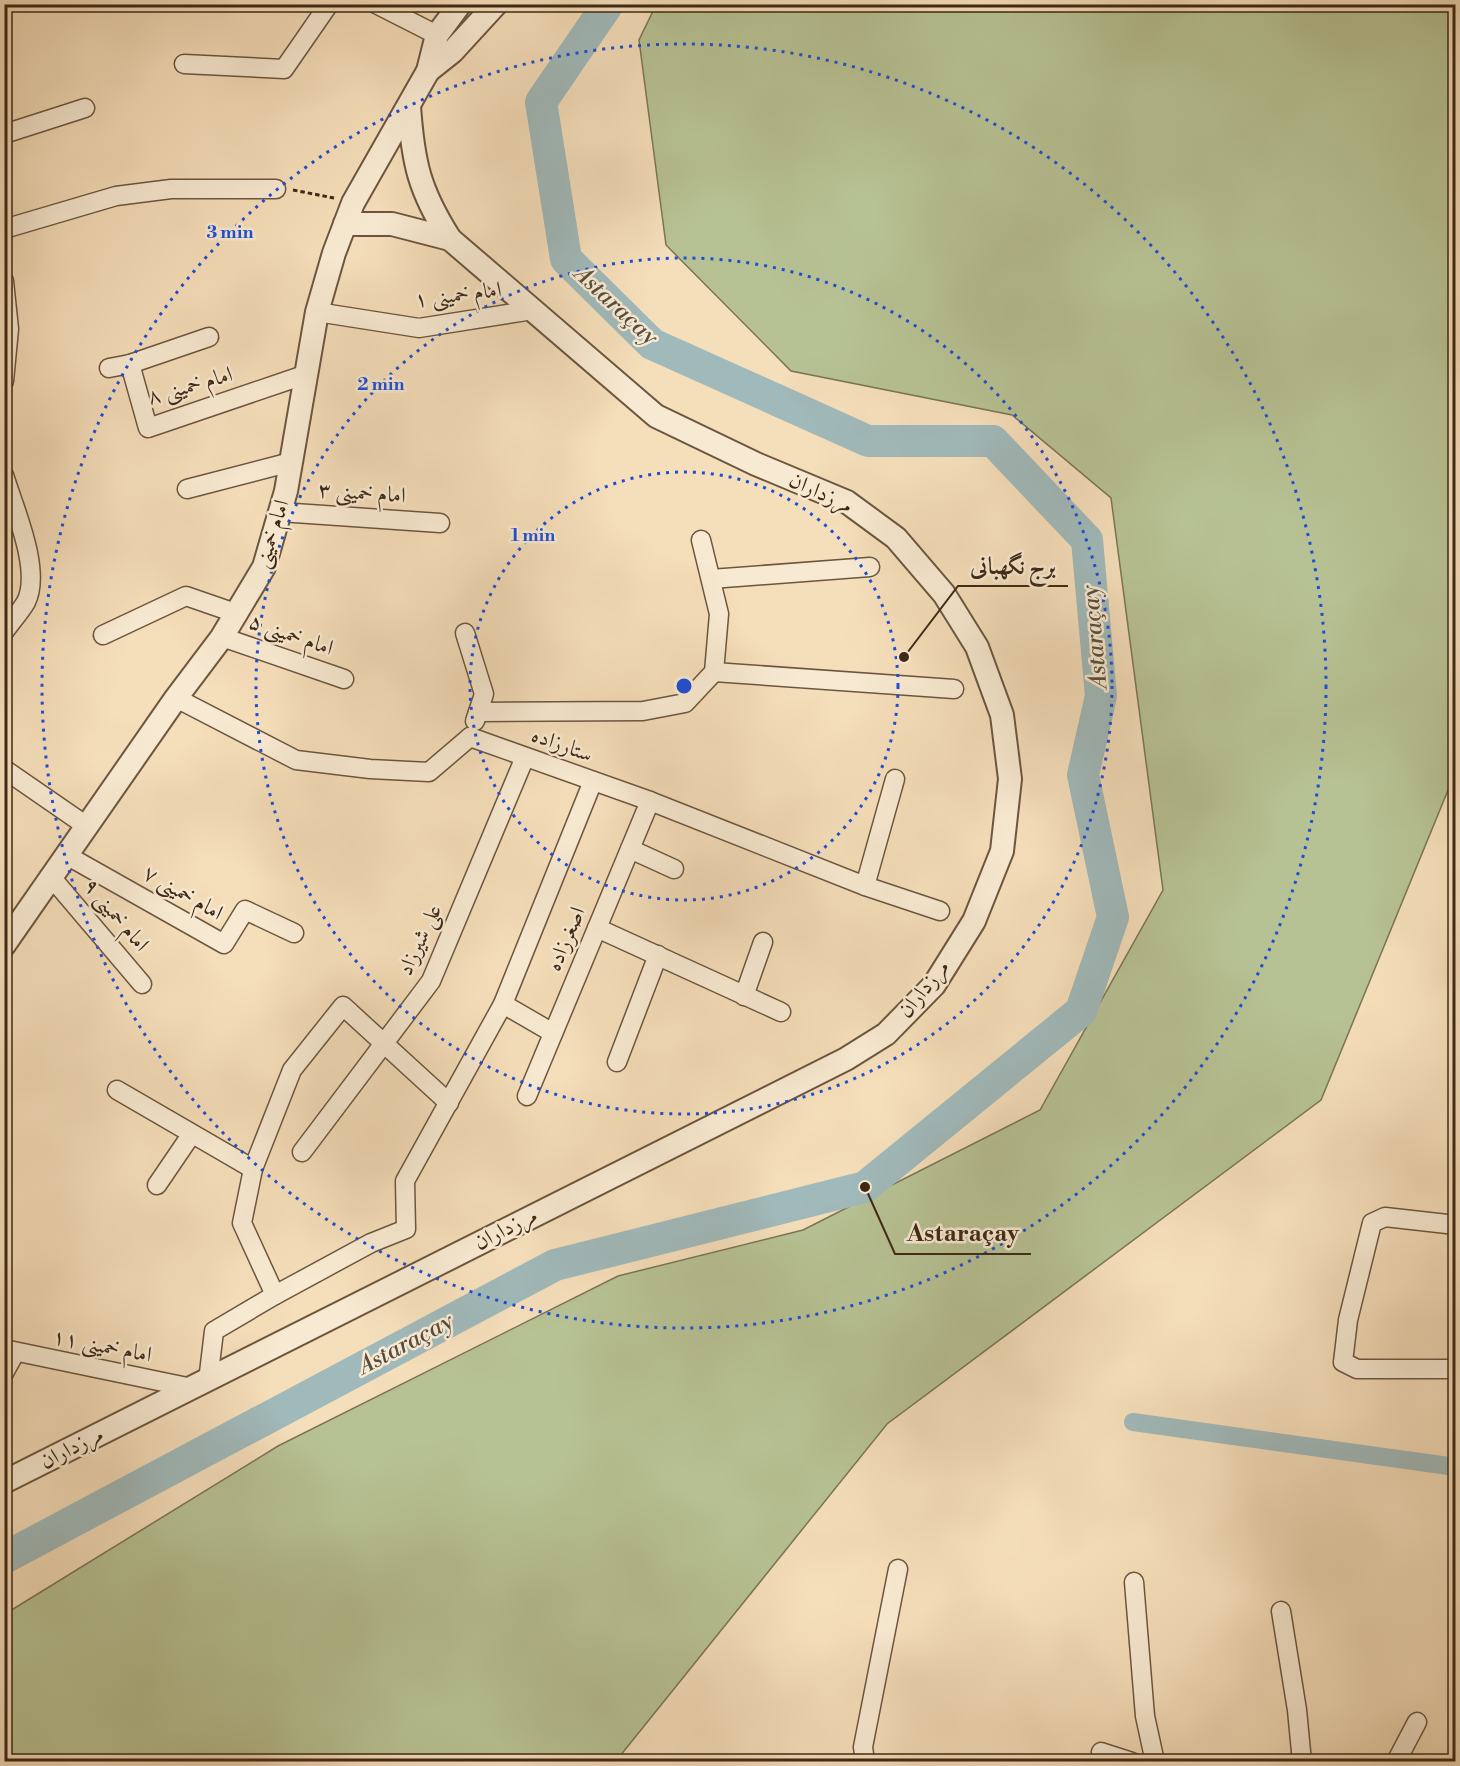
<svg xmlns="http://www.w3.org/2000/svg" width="1460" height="1766" font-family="'Libre Bodoni',Amiri,serif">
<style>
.green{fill:#b7c294;stroke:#7a7555;stroke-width:1.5}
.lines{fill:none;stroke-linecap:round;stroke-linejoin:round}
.canal{stroke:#a0b9ba;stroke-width:18}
.river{stroke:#a0b9ba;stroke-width:32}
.minor-casing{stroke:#6c563f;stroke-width:21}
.tertiary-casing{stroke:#6c563f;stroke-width:26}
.path{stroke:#3e2816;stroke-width:3;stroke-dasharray:4.5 3;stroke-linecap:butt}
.minor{stroke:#f8ead2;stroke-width:18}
.tertiary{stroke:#f8ead2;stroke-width:22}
.ring{fill:none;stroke:#1d4ed8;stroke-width:3;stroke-dasharray:3 6}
.labels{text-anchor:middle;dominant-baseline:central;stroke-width:5;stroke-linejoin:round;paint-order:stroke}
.street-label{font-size:22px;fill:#3e2816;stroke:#f8ead2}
.water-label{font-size:24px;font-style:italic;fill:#564c3f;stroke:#f8ead2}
.centre{fill:#1d4ed8;stroke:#f8ead2;stroke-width:3}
.ring-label{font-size:18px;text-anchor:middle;font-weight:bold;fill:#1d4ed8;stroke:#f8ead2;stroke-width:5;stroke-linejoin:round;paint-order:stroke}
.leader{fill:none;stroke:#3e2816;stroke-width:2}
.callout-dot{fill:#3e2816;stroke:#f8ead2;stroke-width:2}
.callout-label{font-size:24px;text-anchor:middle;font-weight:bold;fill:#3e2816;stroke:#f8ead2;stroke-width:5;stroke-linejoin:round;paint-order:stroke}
</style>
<rect width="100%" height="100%" fill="#f5deba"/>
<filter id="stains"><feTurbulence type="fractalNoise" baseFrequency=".00333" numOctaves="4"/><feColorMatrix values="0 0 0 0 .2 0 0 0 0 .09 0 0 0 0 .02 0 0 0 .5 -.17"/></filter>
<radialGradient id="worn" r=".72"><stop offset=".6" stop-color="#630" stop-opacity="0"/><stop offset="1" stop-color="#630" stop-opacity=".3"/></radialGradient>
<!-- green -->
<path class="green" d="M656 5H1455V773L1321 1100 887 1424 616 1761H5V1614L278 1446 618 1276 803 1230 1040 1110 1163 890 1111 498 1012 415 791 371 666 245 639 40Z"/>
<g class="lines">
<!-- canal -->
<path class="canal" d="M1133 1422 1456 1467"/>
<!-- river -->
<path class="river" d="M4 1558 555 1265 865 1187 1081 1011 1113 917 1083 775 1101 696 1087 540 993 441H868L652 344 566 259 541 102 608 4"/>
<defs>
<g id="minor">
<path d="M376 4 437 35"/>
<path d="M184 64 284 69 329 4"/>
<path d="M4 134 85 108"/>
<path d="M4 229 116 196 171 189H276"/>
<path d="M4 281 9 329 4 381"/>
<path d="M317 312 419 328 533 310"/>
<path d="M130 364 148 428 307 374"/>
<path d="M109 368 130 364 209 337"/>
<path d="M4 475C14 508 42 570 26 602 20 612 11 622 4 632"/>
<path d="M187 489 291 462"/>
<path d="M280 512 440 523"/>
<path d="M711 579 870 567"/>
<path d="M465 633 484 694 475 721"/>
<path d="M103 635 186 596 238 614"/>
<path d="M222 637 344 679"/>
<path d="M714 672 954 689"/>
<path d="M176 698 296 760 370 769 429 772 470 737"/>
<path d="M478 712 643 711 685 703 714 672 719 614 701 540"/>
<path d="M470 737 650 801 865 886 940 911"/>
<path d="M4 769 88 827"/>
<path d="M630 849 674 869"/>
<path d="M68 856 224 944 245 910 294 933"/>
<path d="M52 878 142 984"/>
<path d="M865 886 895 779"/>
<path d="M597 928 781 1012"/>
<path d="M744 996 763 942"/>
<path d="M503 1004 553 1033"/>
<path d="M617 1062 658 955"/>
<path d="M117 1090 253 1169"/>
<path d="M527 1096 650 801"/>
<path d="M302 1152 431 981 525 757"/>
<path d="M157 1185 191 1135"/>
<path d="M1456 1225 1385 1217 1372 1223 1348 1320 1343 1362 1357 1369H1456"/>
<path d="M275 1295 371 1243 406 1229 405 1181 503 1004 593 781"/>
<path d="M4 1349 192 1388"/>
<path d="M4 1373 15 1353"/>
<path d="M208 1381 214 1331 275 1295 242 1223 253 1169 292 1070 343 1006 449 1103"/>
<path d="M1134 1582 1145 1716 1155 1762"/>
<path d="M1281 1611 1297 1710 1302 1762"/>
<path d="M1101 1752 1132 1762"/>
<path d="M865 1762 863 1747 898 1569"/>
<path d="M1396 1762 1417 1722"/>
</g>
<g id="tertiary">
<path d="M428 71 452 52 496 4"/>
<path d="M345 224H392L450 239C419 190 413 163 409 106"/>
<path d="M4 945 176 698 222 637 264 567 286 491 317 312 334 253 353 203 428 71 437 35 460 4"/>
<path d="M4 1482 846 1059 886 1034 934 985 974 921 1002 851 1010 779 1002 715 977 647 944 594 896 538 847 502 756 464 656 416 450 239"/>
</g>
</defs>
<!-- minor casing -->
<use href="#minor" class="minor-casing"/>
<!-- tertiary casing -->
<use href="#tertiary" class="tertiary-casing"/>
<!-- path -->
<path class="path" d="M293 190 334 198"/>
<!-- minor -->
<use href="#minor" class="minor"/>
<!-- tertiary -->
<use href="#tertiary" class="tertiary"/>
</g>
<!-- distance rings -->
<g class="ring">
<circle cx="684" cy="686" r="214"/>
<circle cx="684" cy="686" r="428"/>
<circle cx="684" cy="686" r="642"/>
</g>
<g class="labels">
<!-- street labels -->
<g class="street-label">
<text transform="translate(458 295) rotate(-7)">امام خمینی ۱</text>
<text transform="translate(190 386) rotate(-16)">امام خمینی ۸</text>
<text transform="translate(362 493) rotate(4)">امام خمینی ۳</text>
<text transform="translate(821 493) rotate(25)">مرزداران</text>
<text transform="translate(272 534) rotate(-72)">امام خمینی</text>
<text transform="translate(291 635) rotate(19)">امام خمینی ۵</text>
<text transform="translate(562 745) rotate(20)">ستارزاده</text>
<text transform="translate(183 893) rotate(30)">امام خمینی ۷</text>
<text transform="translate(116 915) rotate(50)">امام خمینی ۹</text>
<text transform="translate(566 939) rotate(-67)">اصغرزاده</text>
<text transform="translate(420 940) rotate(-65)">علی شیرزاد</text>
<text transform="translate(924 989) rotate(-51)">مرزداران</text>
<text transform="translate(506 1229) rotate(-27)">مرزداران</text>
<text transform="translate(102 1346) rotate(11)">امام خمینی ۱۱</text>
<text transform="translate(72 1448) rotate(-27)">مرزداران</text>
</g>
<!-- water labels -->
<g class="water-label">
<text transform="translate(616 306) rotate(43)">Astaraçay</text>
<text transform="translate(1095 637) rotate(-95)">Astaraçay</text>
<text transform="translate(406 1344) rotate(-28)">Astaraçay</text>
</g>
</g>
<circle cx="684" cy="686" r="9" class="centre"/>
<g class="ring-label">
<text x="230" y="238">3 min</text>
<text x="381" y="390">2 min</text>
<text x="533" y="541">1 min</text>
</g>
<!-- callouts -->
<path class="leader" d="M904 657L958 586H1068M865 1187L895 1254H1031"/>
<g class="callout-dot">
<circle cx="904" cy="657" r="6"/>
<circle cx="865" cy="1187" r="6"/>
</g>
<g class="callout-label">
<text x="1013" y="574">برج نگهبانی</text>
<text x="963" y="1241">Astaraçay</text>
</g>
<!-- margin -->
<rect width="1460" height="1766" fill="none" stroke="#f5deba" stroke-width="24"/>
<rect x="6" y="6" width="1448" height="1754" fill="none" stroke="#3e2816" stroke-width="3"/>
<rect x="12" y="12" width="1436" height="1742" fill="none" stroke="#3e2816" stroke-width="1.5"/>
<rect width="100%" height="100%" filter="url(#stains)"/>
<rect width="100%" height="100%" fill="url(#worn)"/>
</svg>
